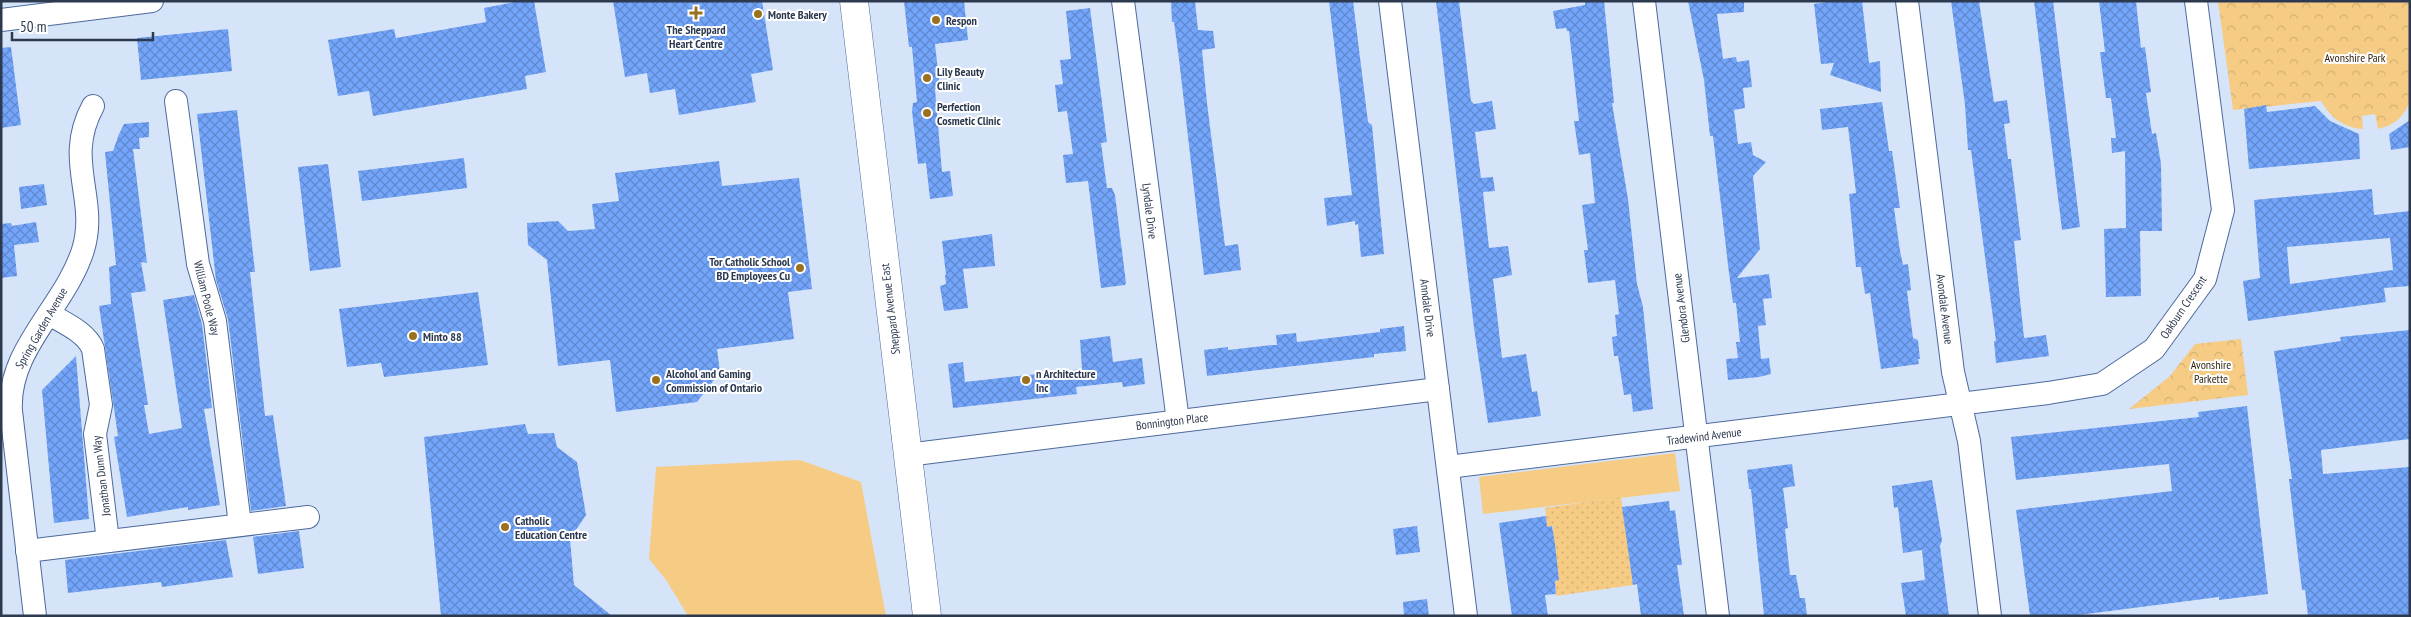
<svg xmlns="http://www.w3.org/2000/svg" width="2411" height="617" font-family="'PT Sans Narrow',sans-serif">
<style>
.grass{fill:#f6cc84}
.park{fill:url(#park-crowns)}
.garden{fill:url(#garden-dots)}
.building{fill:url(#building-cross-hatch);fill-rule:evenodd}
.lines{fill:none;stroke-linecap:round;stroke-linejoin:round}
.minor-casing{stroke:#4c6a9b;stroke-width:24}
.secondary-casing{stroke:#4c6a9b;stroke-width:29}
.minor{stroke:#fff;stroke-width:22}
.secondary{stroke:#fff;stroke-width:28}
.poi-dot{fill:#9a711e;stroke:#fff;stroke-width:2}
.labels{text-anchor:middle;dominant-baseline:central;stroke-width:4;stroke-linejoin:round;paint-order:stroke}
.poi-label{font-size:12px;font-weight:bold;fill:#2c394f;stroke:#fff;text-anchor:start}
.park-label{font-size:12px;fill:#342711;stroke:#fff}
.street-label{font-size:12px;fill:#2c394f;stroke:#fff}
</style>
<defs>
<pattern id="park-crowns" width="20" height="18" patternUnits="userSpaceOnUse" patternTransform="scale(1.25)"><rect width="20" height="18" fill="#f6cc84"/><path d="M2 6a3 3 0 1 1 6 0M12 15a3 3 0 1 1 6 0" fill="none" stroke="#d3b074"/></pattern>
<pattern id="garden-dots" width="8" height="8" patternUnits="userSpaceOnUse" patternTransform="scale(1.25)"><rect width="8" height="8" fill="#f6cc84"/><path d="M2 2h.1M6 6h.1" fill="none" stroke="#d3b074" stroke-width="1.8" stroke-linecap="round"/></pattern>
<pattern id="building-cross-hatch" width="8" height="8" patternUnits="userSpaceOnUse" patternTransform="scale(1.25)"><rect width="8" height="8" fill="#73a6fb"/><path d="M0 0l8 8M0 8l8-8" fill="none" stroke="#5f88ce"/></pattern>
</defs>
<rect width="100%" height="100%" fill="#d6e4fa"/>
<!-- grass -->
<g class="grass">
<path d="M1675 453 1680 491 1483 514 1479 477Z"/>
<path d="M800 460 861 482 886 616H688L666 580 649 559 656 467Z"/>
</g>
<!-- park -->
<g class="park">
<path d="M2218 1H2410V101C2404 117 2395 125 2378 129L2375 114 2362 116 2363 129C2344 128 2330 117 2321 101L2233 110Z"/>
<path d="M2241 339 2248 395 2129 409 2170 376 2195 344Z"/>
</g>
<!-- garden -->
<path class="garden" d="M1621 497 1633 585 1556 596 1553 526 1547 527 1545 508Z"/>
<!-- building -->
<g class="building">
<path d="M520 1H534L546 72 525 76 527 89 373 116 369 91 338 96 328 40 394 29 396 38 486 22 484 8Z"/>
<path d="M613 1H762L773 70 751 74 756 102 679 115 675 89 650 93 647 73 625 77Z"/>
<path d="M904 1H964L968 40 935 44 940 89H935L942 172 950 171 953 196 930 199 926 163 918 164 912 111 913 103 917 102 912 47H909Z"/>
<path d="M1171 1H1195L1198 30 1213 31 1215 48 1202 50 1207 103 1225 246 1238 244 1241 270 1204 275 1179 59 1174 22H1172Z"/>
<path d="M1329 1H1353L1368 122 1372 125 1384 254 1361 257 1358 224 1355 225V221L1327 226 1324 198 1352 195Z"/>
<path d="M1436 1H1459L1471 101 1474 104 1492 101 1496 129 1475 132 1481 178 1493 177 1495 191 1483 192 1489 248 1508 246 1512 275 1493 279 1502 358 1526 354 1532 392 1537 391 1541 416 1488 423 1474 328Z"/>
<path d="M1585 1H1604L1614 103H1612L1628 199 1637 284 1643 307 1653 409 1633 412 1631 394 1624 395 1618 356H1614L1612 337 1617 336 1615 315 1619 314 1615 280 1588 283 1584 250H1588L1582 205 1595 203 1590 153 1579 155 1574 121H1579L1569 31H1567L1566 28 1556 29 1553 11 1585 5Z"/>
<path d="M1688 1H1744V12L1717 14 1723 59 1736 57 1737 62 1749 60 1752 87 1743 88 1745 108 1734 110 1738 144 1751 142 1753 155 1766 162 1753 176 1760 249 1737 278 1769 274 1772 298 1763 299 1766 325 1758 326 1761 359 1769 358 1771 374 1759 377 1728 380 1726 359 1738 358 1736 342H1740L1736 303H1733L1728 265 1713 136H1710L1704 80Z"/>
<path d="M1835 1H1862L1869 63 1880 61 1881 92 1830 75 1834 63 1821 64 1814 4Z"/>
<path d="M1951 1H1979L1994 102 2007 100 2010 123 2004 124 2008 159H2011L2021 240 2014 241 2024 338 2046 335 2049 356 1996 363 1994 341H1996L1971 150H1968L1965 105Z"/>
<path d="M2034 1H2053L2080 227 2062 230Z"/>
<path d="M2099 1H2136L2141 48 2145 47 2151 92 2146 93 2152 134 2156 133 2161 164 2162 231H2140L2141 296 2106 297 2104 229 2126 228 2125 151 2112 153 2111 138H2116L2111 98H2106L2100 52H2105Z"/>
<path d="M1090 8 1107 142 1101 143 1107 188H1112L1115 195 1126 283 1125 285 1101 288 1088 181 1066 183 1063 155 1073 154 1067 111 1058 112 1055 85 1063 84 1060 60 1071 59 1066 11Z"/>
<path d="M228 29 232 71 141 80 137 38Z"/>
<path d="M11 47 21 125 1 128V48Z"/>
<path d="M1882 102 1889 151H1892L1900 208H1894L1900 251 1903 265 1908 264 1911 290 1907 291 1913 338 1918 340 1920 359H1918L1919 364 1881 369 1870 293 1865 294 1861 267H1856L1849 194 1856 193 1848 127 1822 130 1820 109Z"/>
<path d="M2266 105 2267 112 2315 106 2330 121 2359 134 2360 159 2249 169 2244 109Z"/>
<path d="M237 110 255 272H250L265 416 273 415 286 506 251 511 228 319 216 280 197 114Z"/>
<path d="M2410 120V147L2391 150 2389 134Z"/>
<path d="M149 122V137L139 138 140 149H133L147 263 141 262 146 291 131 293 148 405H144L149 434 182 428 163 300 194 295 202 324 212 408 204 409 220 505 188 510V507L127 517 114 437 118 436 99 306 111 304 109 267 116 265 105 152 113 151 119 134 124 124Z"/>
<path d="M464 158 467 188 362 201 358 171Z"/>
<path d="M719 161 722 186 799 178 812 289 788 292 794 339 717 349 720 372 697 402 616 412 610 360 558 366 547 260 528 245 527 223 558 221 568 231 595 229 592 204 619 201 615 173Z"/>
<path d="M328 164 341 267 310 271 298 167Z"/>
<path d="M44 184 47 205 21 209 19 187Z"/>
<path d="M2372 189 2374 215 2410 211V286L2384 288 2386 302 2248 321 2243 281 2260 278 2254 200ZM2390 238 2393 270 2290 284 2287 247Z"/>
<path d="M36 222 39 242 14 245 17 276 1 278V224L11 223 12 226Z"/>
<path d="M992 234 995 266 963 269 968 308 944 311 940 286 946 284 945 275H946L942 241Z"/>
<path d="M478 292 488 365 384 377 381 363 347 367 339 309Z"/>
<path d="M1404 326 1406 351 1374 354V357L1207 376 1204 350 1228 347V350L1273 345H1277L1276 335 1296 333 1297 342 1380 332V329Z"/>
<path d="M2410 330V439L2321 450 2323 474 2410 467V616H2308L2305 590H2302L2289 479H2292L2274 351 2341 341 2340 337Z"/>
<path d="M1110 336 1113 362 1142 358 1145 384 1123 387 1122 382 1076 387 1077 394 953 408 948 364 963 362 965 382 1082 369 1080 340Z"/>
<path d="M76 356 89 519 54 523 42 390Z"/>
<path d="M2247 406 2268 594 2219 600V597L2071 616H2030L2016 510 2172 491 2169 464 2016 480 2011 437 2199 417 2198 412Z"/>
<path d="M525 424 528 434 554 433 557 447 577 462 586 515 570 539 574 585 612 616H441L424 437Z"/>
<path d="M1792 464 1795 486 1783 488 1788 528 1785 529 1790 575H1796L1800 598H1805L1807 616H1764L1751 489H1749L1747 470Z"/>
<path d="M1932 480 1942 540 1940 546 1949 616H1906L1901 583 1925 580 1922 550 1903 553 1898 507 1894 508 1892 486Z"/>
<path d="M1669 501 1670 511 1675 510 1682 565H1677L1684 616H1641L1637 584 1633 585 1622 507Z"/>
<path d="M1546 516 1547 527 1552 526 1555 544 1559 580 1555 581 1556 594 1545 595 1548 616H1512L1499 523Z"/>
<path d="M1417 526 1420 552 1396 555 1393 529Z"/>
<path d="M299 531 304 568 258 574 253 537Z"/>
<path d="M226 540 233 577 162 587 161 582 68 593 65 560Z"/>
<path d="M1427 599 1429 616H1404L1403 602Z"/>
</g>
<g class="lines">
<defs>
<g id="minor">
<path d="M1123 1 1178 421"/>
<path d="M1390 1 1466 616"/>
<path d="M1644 1 1718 616"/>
<path d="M1907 1 1953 372 1969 441 1990 616"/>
<path d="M1 20 152 1"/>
<path d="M176 101 198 264 215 321 240 525"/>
<path d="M49 314C64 323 86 332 93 349L101 405 95 434 108 541"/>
<path d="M907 455 1438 389"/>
<path d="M1448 467 2048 393 2102 384 2154 349 2205 279 2223 210 2196 1"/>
<path d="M27 551 308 517"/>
<path d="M35 616 11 411C7 349 65 307 83 250 99 198 63 161 93 106"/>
</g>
<path id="secondary" d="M854 1 927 616"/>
</defs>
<!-- minor casing -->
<use href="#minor" class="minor-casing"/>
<!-- secondary casing -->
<use href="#secondary" class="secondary-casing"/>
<!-- minor -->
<use href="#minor" class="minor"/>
<!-- secondary -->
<use href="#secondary" class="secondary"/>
</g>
<!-- markers -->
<g class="poi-dot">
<path d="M693.5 5.5h5v5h5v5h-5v5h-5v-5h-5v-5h5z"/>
<circle cx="758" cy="14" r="5"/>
<circle cx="936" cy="20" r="5"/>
<circle cx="927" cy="78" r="5"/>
<circle cx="927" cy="113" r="5"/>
<circle cx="800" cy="268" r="5"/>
<circle cx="413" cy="336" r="5"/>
<circle cx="656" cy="380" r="5"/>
<circle cx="1026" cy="380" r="5"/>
<circle cx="505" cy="527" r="5"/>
</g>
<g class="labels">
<!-- poi labels -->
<g class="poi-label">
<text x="768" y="14">Monte Bakery</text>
<text x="946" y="20">Respon</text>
<text x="696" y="29" text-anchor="middle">The Sheppard<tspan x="696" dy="14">Heart Centre</tspan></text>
<text x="937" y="71">Lily Beauty<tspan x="937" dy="14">Clinic</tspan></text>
<text x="937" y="106">Perfection<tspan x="937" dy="14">Cosmetic Clinic</tspan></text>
<text x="790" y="261" text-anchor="end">Tor Catholic School<tspan x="790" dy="14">BD Employees Cu</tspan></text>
<text x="423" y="336">Minto 88</text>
<text x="666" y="373">Alcohol and Gaming<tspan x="666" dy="14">Commission of Ontario</tspan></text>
<text x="1036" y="373">n Architecture<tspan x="1036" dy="14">Inc</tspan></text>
<text x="515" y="520">Catholic<tspan x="515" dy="14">Education Centre</tspan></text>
</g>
<!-- park labels -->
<g class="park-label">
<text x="2355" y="57">Avonshire Park</text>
<text x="2211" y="364">Avonshire<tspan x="2211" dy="14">Parkette</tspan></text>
</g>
<!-- street labels -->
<g class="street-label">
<text transform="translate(1150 211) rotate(83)">Lyndale Drive</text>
<text transform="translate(207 298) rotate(76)">William Poole Way</text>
<text transform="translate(2183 307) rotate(-56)">Oakburn Crescent</text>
<text transform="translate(1428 308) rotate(83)">Anndale Drive</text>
<text transform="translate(1681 308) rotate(-97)">Glendora Avenue</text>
<text transform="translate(890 309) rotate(-97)">Sheppard Avenue East</text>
<text transform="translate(1945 309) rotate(83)">Avondale Avenue</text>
<text transform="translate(41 328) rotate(-60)">Spring Garden Avenue</text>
<text transform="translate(1172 421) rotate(-7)">Bonnington Place</text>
<text transform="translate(1704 436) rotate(-7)">Tradewind Avenue</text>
<text transform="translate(101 476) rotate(-97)">Jonathan Dunn Way</text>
</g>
</g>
<!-- border -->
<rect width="2411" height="617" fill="none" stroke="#2c394f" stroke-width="5"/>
<!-- scale -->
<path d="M12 32v8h141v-8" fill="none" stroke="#2c394f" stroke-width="2.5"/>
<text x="20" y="32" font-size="15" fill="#2c394f" stroke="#ffffff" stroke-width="4" paint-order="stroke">50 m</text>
</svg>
